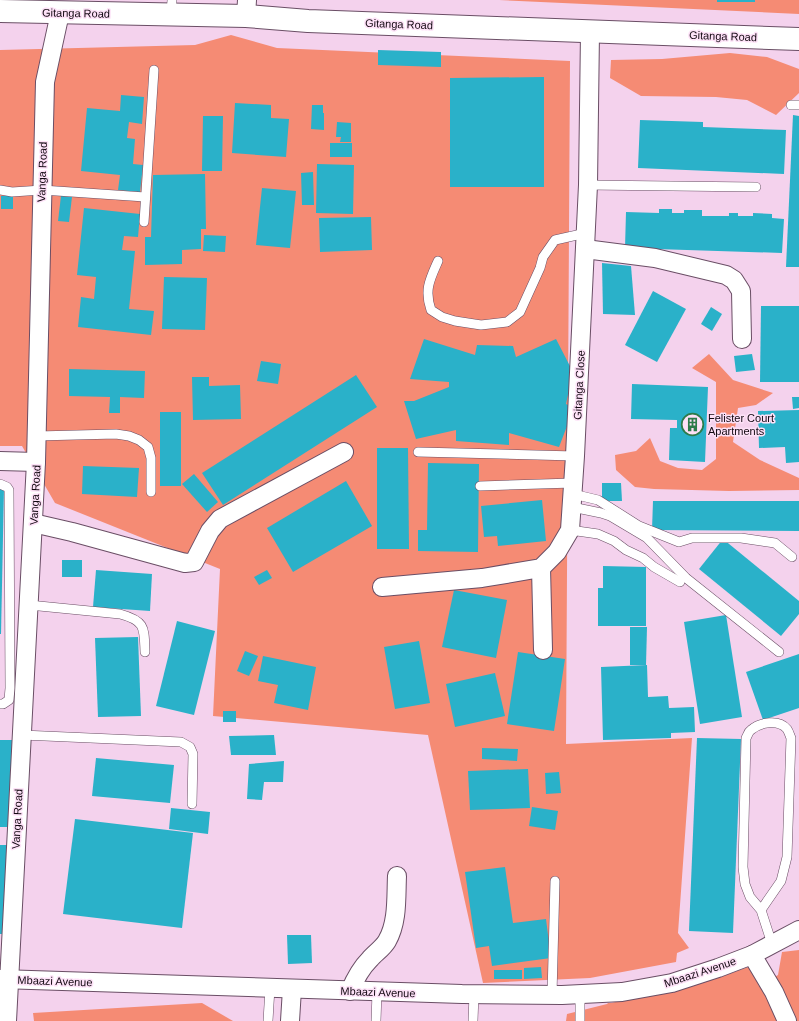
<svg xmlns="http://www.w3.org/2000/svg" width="799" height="1021" font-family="Arial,sans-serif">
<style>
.green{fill:#f58b74}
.building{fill:#2ab1c9}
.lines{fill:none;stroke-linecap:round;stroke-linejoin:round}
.lane-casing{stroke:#6a4e65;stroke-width:10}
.street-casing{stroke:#6a4e65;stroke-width:20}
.secondary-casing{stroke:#6a4e65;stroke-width:24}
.lane{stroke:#fff;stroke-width:9}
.street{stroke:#fff;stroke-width:18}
.secondary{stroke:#fff;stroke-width:22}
.labels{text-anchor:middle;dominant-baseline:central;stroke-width:3;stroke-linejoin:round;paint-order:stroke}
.street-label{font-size:11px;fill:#120811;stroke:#fde1f7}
.poi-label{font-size:11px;fill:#120811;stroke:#fde1f7;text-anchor:start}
</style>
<rect width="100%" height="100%" fill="#f4d2ed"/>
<!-- green -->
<g class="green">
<path d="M499 0H799V14Z"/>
<path d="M231 35 277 48 570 61 566 744 692 738 678 933 689 948 677 953 676 962 590 978 483 983 428 735 213 716 220 569 55 503 22 446H0V50L195 45Z"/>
<path d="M730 53 767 57 799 69V93L776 115 747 100 716 97 641 96 610 78 611 60 662 59Z"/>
<path d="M709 354 733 380 773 393 756 405 738 408 733 442 760 460 799 478V490L729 491 654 489 635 487 616 470 615 455 636 451 650 438 660 461 678 468 702 470 716 459V382L692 368Z"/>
<path d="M799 950V1021H566L567 1014 607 1004 608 1003H611L715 979 751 966 759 986 778 975 782 952Z"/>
<path d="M202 1003 233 1021H34L33 1013Z"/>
</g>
<!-- building -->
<g class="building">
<rect x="717" y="0" width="38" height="2"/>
<path d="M378 50 441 52V67L378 65Z"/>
<path d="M544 77V187H450V78Z"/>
<path d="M121 95 144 97 142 124 129 122 127 138 135 139 133 164 143 165 140 192 118 190 120 175 81 171 87 108 120 111Z"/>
<path d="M235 103 271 105V118L289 119 286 157 232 153Z"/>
<path d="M312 105H323V113H324V130L311 129Z"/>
<path d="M793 115 799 116V267H786Z"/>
<path d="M203 116H223L222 171H202Z"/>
<path d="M640 120 703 122V127L786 130 784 174 638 168Z"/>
<path d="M337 122 351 123V142H340L341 137H336Z"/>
<rect x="330" y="143" width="22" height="14"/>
<path d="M317 164 354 165 353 214 316 213Z"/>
<path d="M313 172 314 205H302L301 173Z"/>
<path d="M205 174 206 229H201V249L182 250V264L145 265V237H151L153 175Z"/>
<path d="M262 188 296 191 290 248 256 245Z"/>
<rect x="1" y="196" width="12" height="13"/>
<path d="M61 196 72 197 69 222 58 221Z"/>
<path d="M84 208 140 214 138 237 124 236 122 250 135 251 129 309 154 311 151 335 78 327 81 297 94 299 96 277 77 275Z"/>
<path d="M659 209H672V213H684V210H702V216H729V213H738V216H753V213L772 214V218L784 219 782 253 625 248 626 212 659 213Z"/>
<path d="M371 217 372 250 320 252 319 218Z"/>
<path d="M204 235 226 236 225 252 203 251Z"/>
<path d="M602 263 631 266 635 315 603 314Z"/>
<path d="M164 277 207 278 205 330 162 329Z"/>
<path d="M653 291 686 309 657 362 625 345Z"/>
<path d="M761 306H799V382H760Z"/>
<path d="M711 307 722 314 712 331 701 324Z"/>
<path d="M424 339 475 355 477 345 513 346 516 357 556 339 573 372 566 404 574 408 559 447 509 433V445L456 441V430L416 439 404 401H414L449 387V382L410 379Z"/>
<path d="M752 354 755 370 736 372 734 356Z"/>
<path d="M261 361 281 364 278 384 257 381Z"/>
<path d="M69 369 145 371 144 398 120 397V413H109L110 397 69 396Z"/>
<path d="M356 375 377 407 223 505 202 473Z"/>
<path d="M192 377H209V386L240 385 241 419 193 420Z"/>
<path d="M632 384 708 387 705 462 669 460 670 428H677V420L631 419Z"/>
<path d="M792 397H799V408L793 409Z"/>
<path d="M799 410V462L786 463 785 447 759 448 758 411Z"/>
<rect x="160" y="412" width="21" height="74"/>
<path d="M377 448H408L409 549H377Z"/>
<path d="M428 463 479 464 478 552 418 551V530H427Z"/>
<path d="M83 466 139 468 137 497 82 494Z"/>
<path d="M194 474 218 502 207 512 182 484Z"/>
<path d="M346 481 372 526 293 572 267 528Z"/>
<path d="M602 483H621L622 501H602Z"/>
<path d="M0 488H4L1 634H0Z"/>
<path d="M542 500 546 541 498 546 497 536 484 537 481 506Z"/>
<path d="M653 501H799V531L652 530Z"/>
<path d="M723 539 799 601V614L781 636 699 569Z"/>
<rect x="62" y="560" width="20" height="17"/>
<path d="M603 566 646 567V626H598V588H603Z"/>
<path d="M96 570 152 574 150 611 93 607Z"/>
<path d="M267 570 272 578 259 585 254 577Z"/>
<path d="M454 590 507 600 496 658 442 647Z"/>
<path d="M726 615 742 717 700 724 684 622Z"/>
<path d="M177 621 215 631 194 715 156 706Z"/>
<path d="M630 627H647L646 665H630Z"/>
<path d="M138 637 141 716 98 717 95 638Z"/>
<path d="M419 641 430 703 395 709 384 647Z"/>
<path d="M245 651 258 656 249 676 237 671Z"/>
<path d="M518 652 565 659 554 731 507 724Z"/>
<path d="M799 654V708L763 720 746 672Z"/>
<path d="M263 656 316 667 308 710 274 703 278 685 258 681Z"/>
<path d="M647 665 648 697 668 696 669 708 694 707 695 732 671 733V738L603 740 601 667Z"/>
<path d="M495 673 505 716 455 727 446 684Z"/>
<rect x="223" y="711" width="13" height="11"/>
<path d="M274 735 276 755H231L229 736Z"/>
<path d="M697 738 741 739 733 933 689 931Z"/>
<path d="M0 740H12L9 827H0Z"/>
<path d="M482 748 518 749 517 761 482 759Z"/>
<path d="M96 758 174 765 170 803 92 796Z"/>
<path d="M284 761 283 782H264L262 800 247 799 249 764Z"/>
<path d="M528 769 530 808 470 810 468 771Z"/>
<path d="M559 772 561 793 546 794 545 773Z"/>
<path d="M532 807 558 811 555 830 529 826Z"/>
<path d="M171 808 210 812 208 834 169 829Z"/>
<path d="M75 819 193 833 182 928 63 914Z"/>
<path d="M0 845H10L4 934H0Z"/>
<path d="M505 867 513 923 546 919 551 958 492 966 489 946 476 948 465 872Z"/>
<path d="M287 935H311L312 963 288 964Z"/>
<path d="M541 967 542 978 524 979V968Z"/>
<rect x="494" y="970" width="28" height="9"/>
</g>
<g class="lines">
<defs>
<g id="lane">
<path d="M171 15 172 0"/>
<path d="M791 105H799"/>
<path d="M588 185 756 187"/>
<path d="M0 190 12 192 42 190 145 197"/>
<path d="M144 222 154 70"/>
<path d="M438 261C430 279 424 290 431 310L442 317 455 321 481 325 507 322 520 312 540 268 543 257 555 240 586 233"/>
<path d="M37 436 116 434 129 436 139 440 148 447 151 458V492"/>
<path d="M418 452 575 456"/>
<path d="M0 484 7 487 9 490 10 688 9 700 3 704H0"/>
<path d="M480 486 573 483"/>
<path d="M573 494 598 500 639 526 679 542 692 538H741L775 543 792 557"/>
<path d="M572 507 601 513 610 516 647 538 686 578 779 652"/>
<path d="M570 530 598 534 614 541 626 550 643 558 654 567 680 582"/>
<path d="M29 605 120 614C146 621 144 628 145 652"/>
<path d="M22 735 181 742 190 747 193 754 192 804"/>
<path d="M761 910 781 881 787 857 791 738C790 736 789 732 787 729 779 719 760 722 751 730 748 732 748 735 746 738L743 867 745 884 750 897 761 910 772 944"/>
<path d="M580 994V1021"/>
<path d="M552 995 555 881"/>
<path d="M268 1021 270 988"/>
<path d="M376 1021 377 992"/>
<path d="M473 1021 474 994"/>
</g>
<g id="street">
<path d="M246 16 247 0"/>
<path d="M585 249 655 258 726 275 734 280 741 291 742 339"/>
<path d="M0 461 36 462"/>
<path d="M33 523 72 532 185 563 194 562 210 531 220 519 344 452"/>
<path d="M541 568 543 650"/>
<path d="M382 587 482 578 541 568 557 552 570 530 575 456 588 185 590 32"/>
<path d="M752 955 774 992 787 1021"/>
<path d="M0 979 462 994 562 995 622 992 672 983 718 968 752 955 799 930"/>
<path d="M350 991C355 979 361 968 370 959 375 953 383 948 387 941 398 922 396 897 397 876"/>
<path d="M7 1021 36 462 45 82 60 13"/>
<path d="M290 1021 292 989"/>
</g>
<path id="secondary" d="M0 11 246 16 308 21 799 39"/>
</defs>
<!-- lane casing -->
<use href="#lane" class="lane-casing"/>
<!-- street casing -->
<use href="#street" class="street-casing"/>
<!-- secondary casing -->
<use href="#secondary" class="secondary-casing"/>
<!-- lane -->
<use href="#lane" class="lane"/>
<!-- street -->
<use href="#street" class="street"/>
<!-- secondary -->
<use href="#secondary" class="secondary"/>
</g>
<!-- icons -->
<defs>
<symbol id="building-ring" viewBox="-11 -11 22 22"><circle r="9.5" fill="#fde1f7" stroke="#2d7b4a" stroke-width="1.5"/><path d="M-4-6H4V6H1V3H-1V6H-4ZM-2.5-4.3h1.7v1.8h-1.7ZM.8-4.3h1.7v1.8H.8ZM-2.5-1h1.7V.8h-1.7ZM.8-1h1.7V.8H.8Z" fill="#2d7b4a"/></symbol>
</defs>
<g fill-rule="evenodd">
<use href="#building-ring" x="680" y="412" width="25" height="25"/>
</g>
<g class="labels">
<!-- street labels -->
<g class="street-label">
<text transform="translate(76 13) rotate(1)">Gitanga Road</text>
<text transform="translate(399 24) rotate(2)">Gitanga Road</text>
<text transform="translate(723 36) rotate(2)">Gitanga Road</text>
<text transform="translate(42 172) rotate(-88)">Vanga Road</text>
<text transform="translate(579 385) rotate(-87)">Gitanga Close</text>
<text transform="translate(35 495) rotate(-87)">Vanga Road</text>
<text transform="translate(17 819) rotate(-87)">Vanga Road</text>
<text transform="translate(700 972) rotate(-18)">Mbaazi Avenue</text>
<text transform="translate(55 981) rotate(2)">Mbaazi Avenue</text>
<text transform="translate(378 992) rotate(2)">Mbaazi Avenue</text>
</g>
<!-- poi labels -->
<g class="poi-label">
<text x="708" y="418">Felister Court<tspan x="708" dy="13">Apartments</tspan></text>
</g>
</g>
</svg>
